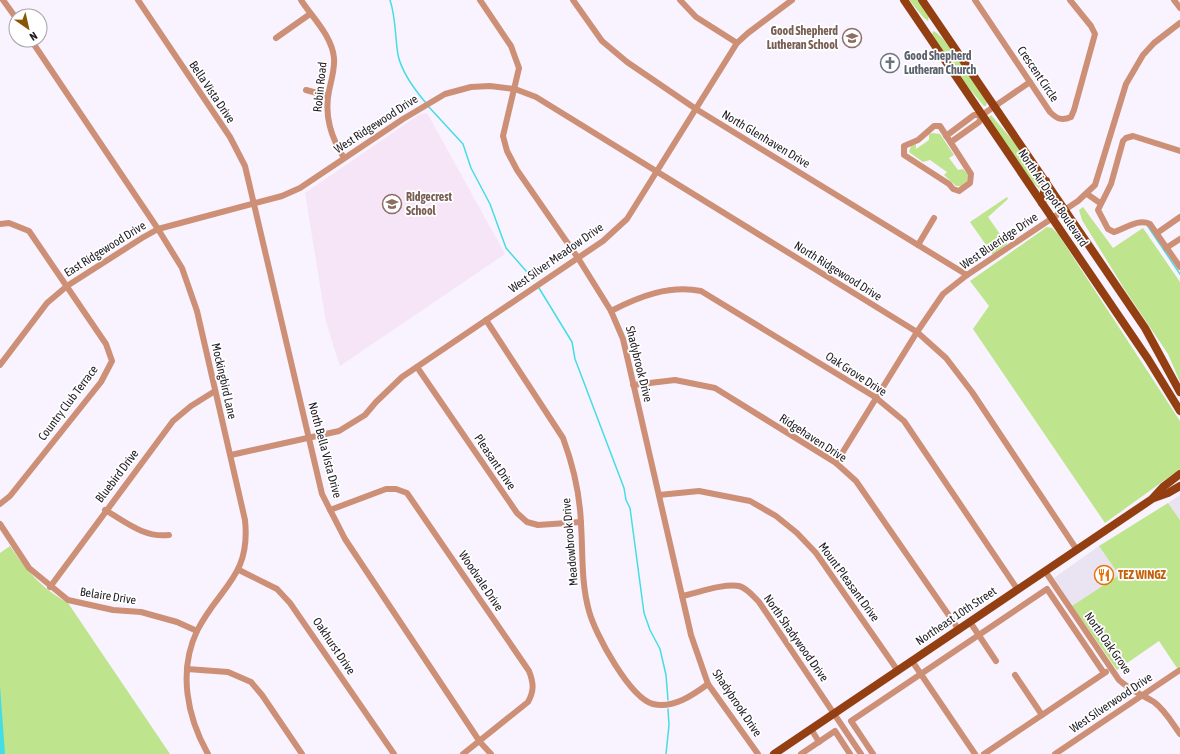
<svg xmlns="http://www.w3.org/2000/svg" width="1180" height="754" font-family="'Asap Condensed',sans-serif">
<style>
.built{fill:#eae3f2}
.education{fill:#f6e5f7}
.green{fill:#bee48d}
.water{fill:#44dde6}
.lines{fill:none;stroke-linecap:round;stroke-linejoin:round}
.stream{stroke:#44dde6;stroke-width:1.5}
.minor{stroke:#cd9076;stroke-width:6}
.major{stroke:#933f12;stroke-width:8}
.labels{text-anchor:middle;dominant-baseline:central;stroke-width:3.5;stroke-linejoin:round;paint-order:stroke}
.education-label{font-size:12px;font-weight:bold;fill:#785e54;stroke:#fff;text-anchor:end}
.worship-label{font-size:12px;font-weight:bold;fill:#5b616d;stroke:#fff;text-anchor:start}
.street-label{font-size:12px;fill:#201c24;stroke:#fff}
.food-label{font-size:12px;font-weight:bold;fill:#c56008;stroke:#fff;text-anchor:start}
</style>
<rect width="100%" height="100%" fill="#f8f3ff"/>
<!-- built -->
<g class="built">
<path d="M1180 495V520L1168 503Z"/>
<path d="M1099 546 1119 575 1072 606 1054 578Z"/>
</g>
<!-- education -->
<path class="education" d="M427 113 505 254 340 366 326 322 305 193 420 114Z"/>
<!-- green -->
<g class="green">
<path d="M909 0H919L929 16 928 21 924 18Z"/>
<path d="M933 31C946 35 978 89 987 102L986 106H984L962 80 932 35Z"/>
<path d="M991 115 1014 142 1039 178 1041 190 1032 182 991 122 989 117Z"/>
<path d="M933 133 940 134 954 155 949 158 958 170 963 169 968 174 967 182 961 186H956L944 175 947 172 930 160 923 162 909 152 911 146 916 144V149L929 140V134Z"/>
<path d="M1007 197 1008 199 988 217 1007 244 993 255 970 222Z"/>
<path d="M1083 207 1113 248 1143 228 1180 282V382L1168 354 1125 290 1082 220 1079 210Z"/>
<path d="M1047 227 1052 228 1058 234 1180 421V469L1105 523 973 329 989 306 970 281Z"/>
<path d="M1168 503 1180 520V666L1177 668 1159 641 1117 670 1072 606 1119 575 1099 546Z"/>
<path d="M10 546C28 572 40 587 68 603L170 754H0V553Z"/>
</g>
<!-- water -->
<path class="water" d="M0 686 5 754H0Z"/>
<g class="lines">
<!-- stream -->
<g class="stream">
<path d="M390 0C396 18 395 37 398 55 402 73 414 89 426 103"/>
<path d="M428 106 463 144 471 168 490 204 506 248 534 280"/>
<path d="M1147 225 1180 274"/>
<path d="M539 288 572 342 575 359 624 488 626 500 630 508 644 613 650 630 660 649 666 675 668 700"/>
<path d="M666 754 669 725 668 709"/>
</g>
<!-- minor -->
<g class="minor">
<path d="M3 0 16 18"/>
<path d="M138 0 230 137 245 166 322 494 345 539 480 742 491 754"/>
<path d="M301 0C312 17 332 36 334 58 335 69 331 81 329 91 324 116 331 137 344 158"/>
<path d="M480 0 511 46 519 68 503 136 507 151 517 170 578 258 611 311 623 339 691 635 708 684 758 754"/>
<path d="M573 0 602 41 627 62 696 109 967 275"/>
<path d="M680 0 696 17 737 43"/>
<path d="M975 0 1050 112C1057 119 1062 121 1071 117L1074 110 1095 34 1091 26 1070 0"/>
<path d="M1174 0 1180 8"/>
<path d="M276 38 310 14"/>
<path d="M31 40 158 229 182 268 197 311 245 520C251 577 219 587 197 631 178 671 187 717 208 754"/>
<path d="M306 90 328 96"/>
<path d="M982 115 1030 82"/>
<path d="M934 126H940L971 174 970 183 959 191 953 189 949 184 904 155V146L918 140Z"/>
<path d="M946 136 974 115H982"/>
<path d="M951 142 979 122 982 115"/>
<path d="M1180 151 1133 136 1126 138 1123 141 1111 184 1098 210 1108 229 1114 232C1125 229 1138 218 1150 224L1180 267"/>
<path d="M1087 194 1100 203"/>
<path d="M0 224 9 223 29 231 106 344 112 361 101 382 10 496 0 504"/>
<path d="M1157 233 1180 217"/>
<path d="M918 245 934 218"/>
<path d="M1166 248 1180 239"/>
<path d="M611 311C640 296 669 285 701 291L875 397 904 421 1018 590"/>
<path d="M486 320 563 438C573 465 580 495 581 524 583 553 581 583 589 611 595 634 630 698 653 704 673 709 693 695 708 684"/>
<path d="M0 365 47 303 67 286 142 238 158 229 282 196 300 188 403 119 445 94 471 87 490 86 515 89 536 97 917 332 946 358 972 392 1077 550"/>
<path d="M417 367 517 513 527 522 538 525 581 522"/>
<path d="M633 385 675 380 715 388 836 463 856 481 959 630"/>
<path d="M231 455 339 431 365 415 376 402 402 377 603 241 627 219 737 43 748 33 792 0"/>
<path d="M836 463 917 332 943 294 967 275 1078 201 1095 185 1126 84 1143 55 1154 43 1180 23"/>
<path d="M659 495 699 491 750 501 776 516 797 533 816 553 898 671"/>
<path d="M105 510C126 522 144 538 169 535"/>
<path d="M330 510 386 489H396L407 493 529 671C534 684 534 691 528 702L463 754"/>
<path d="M0 524 29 568 68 600 113 610 141 612 177 622 197 631"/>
<path d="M239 570 277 589 290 603 394 754"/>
<path d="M1045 571 1119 680C1131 691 1141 694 1154 702 1165 710 1172 723 1180 734"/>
<path d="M50 587 173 421 191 406 215 391"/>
<path d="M682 596C697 593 724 583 739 586 747 588 753 596 759 602L861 754"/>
<path d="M970 622 996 661"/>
<path d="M912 661 975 754"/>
<path d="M187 669 228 672 251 682 262 695 302 754"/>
<path d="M1015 675 1042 715"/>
<path d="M811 729 819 742"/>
<path d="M801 754 835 731 850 754"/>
<path d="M873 754 851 721 1047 589 1104 673"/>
<path d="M984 754 1106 672"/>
<path d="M1055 754 1180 670"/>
</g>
<!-- major -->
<g class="major">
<path d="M904 0 1148 359 1180 411"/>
<path d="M922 0 1145 328 1180 392"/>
<path d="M1042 203 1046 181"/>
<path d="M1154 498 1168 493 1180 486"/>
<path d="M774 754 1152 499 1163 487 1180 474"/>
</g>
</g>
<!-- icons -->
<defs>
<symbol id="school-ring" viewBox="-11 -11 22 22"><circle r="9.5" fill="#fff" stroke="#8d6e63" stroke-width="1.5"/><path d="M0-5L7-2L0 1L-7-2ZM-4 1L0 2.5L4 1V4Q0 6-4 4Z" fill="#8d6e63"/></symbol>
<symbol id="church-ring" viewBox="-11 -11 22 22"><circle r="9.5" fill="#fff" stroke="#6b7280" stroke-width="1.5"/><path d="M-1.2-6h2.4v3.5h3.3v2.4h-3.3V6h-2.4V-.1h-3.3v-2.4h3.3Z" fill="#6b7280"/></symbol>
<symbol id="restaurant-ring" viewBox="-11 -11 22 22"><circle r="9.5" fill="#fff" stroke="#e8710a" stroke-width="1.5"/><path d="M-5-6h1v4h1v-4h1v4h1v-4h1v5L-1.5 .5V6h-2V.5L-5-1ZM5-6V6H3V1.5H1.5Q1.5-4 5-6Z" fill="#e8710a"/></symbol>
</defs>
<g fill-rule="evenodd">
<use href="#school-ring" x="841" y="27" width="22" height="22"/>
<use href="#church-ring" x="879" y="52" width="22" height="22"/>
<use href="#school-ring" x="381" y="193" width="22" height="22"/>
<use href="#restaurant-ring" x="1093" y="564" width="22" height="22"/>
</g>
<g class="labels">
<!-- education labels -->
<g class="education-label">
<text x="838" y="31">Good Shepherd<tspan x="838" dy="14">Lutheran School</tspan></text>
<text x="406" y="197" text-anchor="start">Ridgecrest<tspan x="406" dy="14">School</tspan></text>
</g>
<!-- worship labels -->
<g class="worship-label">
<text x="904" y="56">Good Shepherd<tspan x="904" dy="14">Lutheran Church</tspan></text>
</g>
<!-- street labels -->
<g class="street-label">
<text transform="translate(1038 74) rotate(56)">Crescent Circle</text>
<text transform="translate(320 87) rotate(-84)">Robin Road</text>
<text transform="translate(212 92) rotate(56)">Bella Vista Drive</text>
<text transform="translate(376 124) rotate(-33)">West Ridgewood Drive</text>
<text transform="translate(766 139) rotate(31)">North Glenhaven Drive</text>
<text transform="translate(1053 198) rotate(56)">North Air Depot Boulevard</text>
<text transform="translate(999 241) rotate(-34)">West Blueridge Drive</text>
<text transform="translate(105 249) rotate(-32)">East Ridgewood Drive</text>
<text transform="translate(556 258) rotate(-35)">West Silver Meadow Drive</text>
<text transform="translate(838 271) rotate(32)">North Ridgewood Drive</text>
<text transform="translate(639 364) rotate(76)">Shadybrook Drive</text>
<text transform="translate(856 374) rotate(33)">Oak Grove Drive</text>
<text transform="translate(224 381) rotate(77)">Mockingbird Lane</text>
<text transform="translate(68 403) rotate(-53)">Country Club Terrace</text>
<text transform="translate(813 438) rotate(33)">Ridgehaven Drive</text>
<text transform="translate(325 450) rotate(75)">North Bella Vista Drive</text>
<text transform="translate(495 462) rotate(56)">Pleasant Drive</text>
<text transform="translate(117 476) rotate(-53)">Bluebird Drive</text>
<text transform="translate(570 542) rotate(-95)">Meadowbrook Drive</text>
<text transform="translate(481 581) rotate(56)">Woodvale Drive</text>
<text transform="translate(849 582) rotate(54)">Mount Pleasant Drive</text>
<text transform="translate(108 596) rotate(9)">Belaire Drive</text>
<text transform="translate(956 616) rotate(-34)">Northeast 10th Street</text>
<text transform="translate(796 638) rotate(55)">North Shadywood Drive</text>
<text transform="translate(1108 643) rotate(55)">North Oak Grove</text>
<text transform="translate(334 646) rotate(56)">Oakhurst Drive</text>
<text transform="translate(737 703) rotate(56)">Shadybrook Drive</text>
<text transform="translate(1111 703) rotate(-34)">West Silverwood Drive</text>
</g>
<!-- food labels -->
<g class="food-label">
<text x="1118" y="575">TEZ WINGZ</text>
</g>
</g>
<!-- north arrow -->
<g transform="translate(28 28) rotate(146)"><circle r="19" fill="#ffffff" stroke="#a6a4a7"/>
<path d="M0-3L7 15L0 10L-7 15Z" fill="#8a5601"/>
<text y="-6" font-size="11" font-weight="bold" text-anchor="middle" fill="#201c24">N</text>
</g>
</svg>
